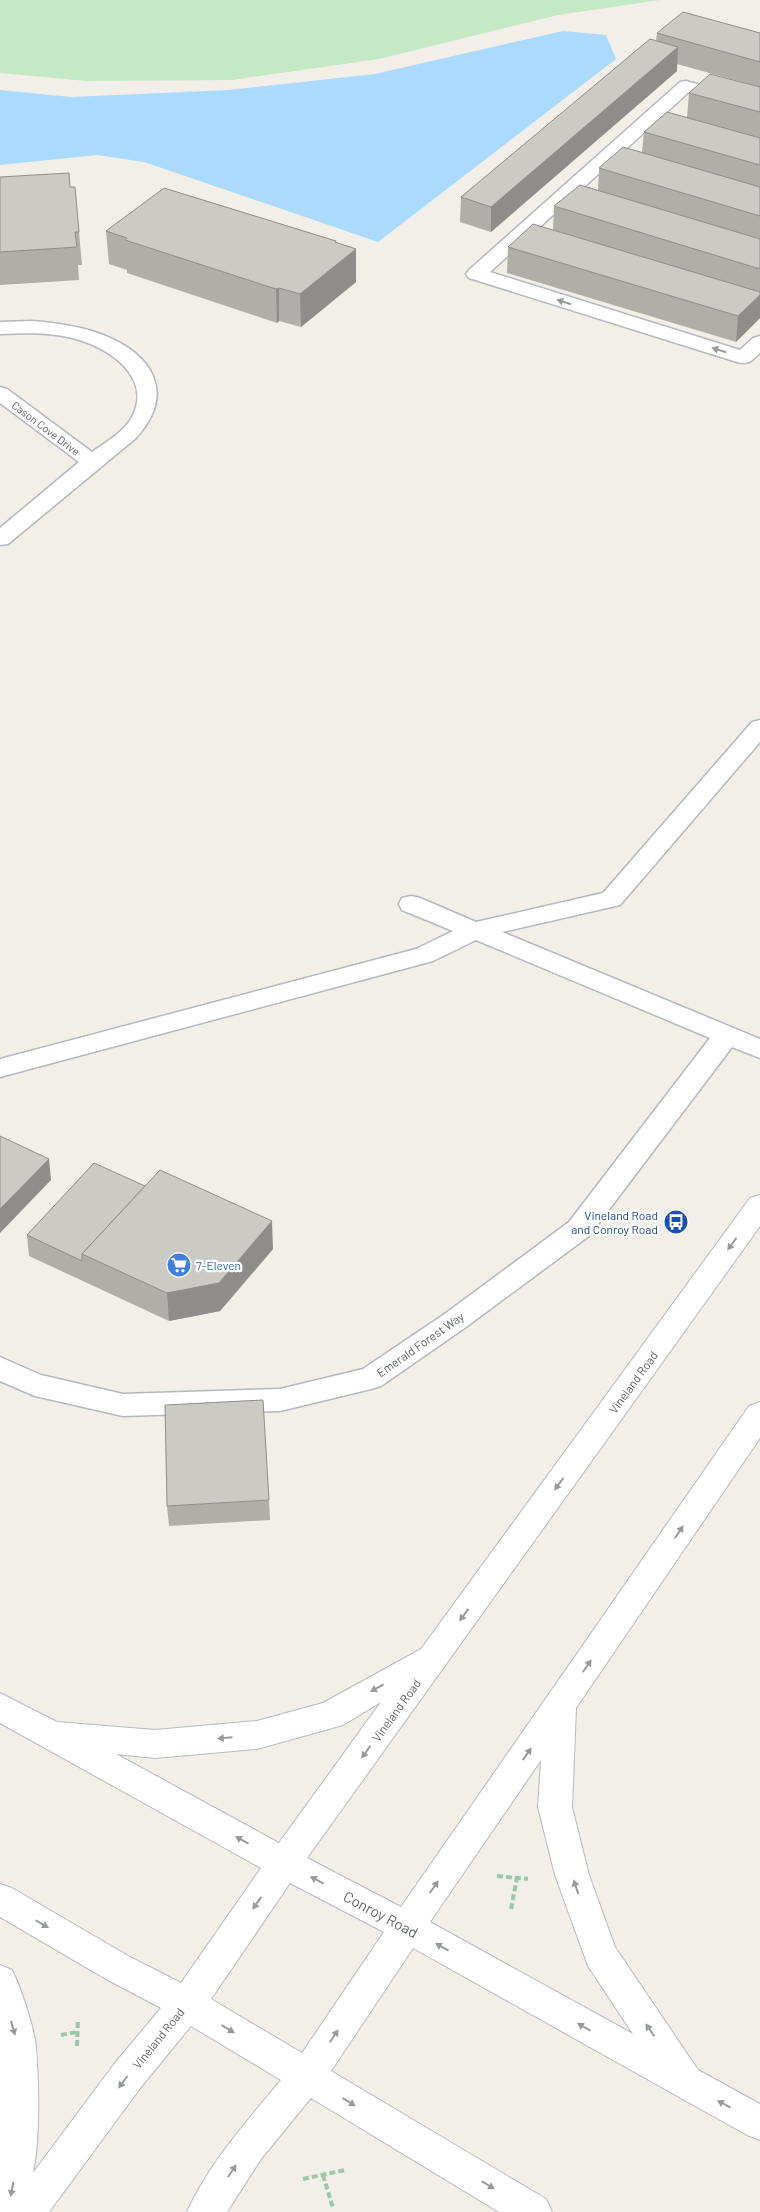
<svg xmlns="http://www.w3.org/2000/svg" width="760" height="2212" font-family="Barlow,sans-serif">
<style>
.green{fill:#c5e8c5}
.water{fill:#aadaff}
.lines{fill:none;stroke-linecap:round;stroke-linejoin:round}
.lane-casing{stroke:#b5b8bc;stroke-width:3}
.secondary-casing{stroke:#b6babf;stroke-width:2}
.path{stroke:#9cc7a9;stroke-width:4;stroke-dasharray:6 3;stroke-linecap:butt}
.lane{fill:#fff;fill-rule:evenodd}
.secondary{fill:#fff;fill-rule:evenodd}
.wall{fill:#afaea9}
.shaded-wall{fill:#8f8d8a}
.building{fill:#cccac5;stroke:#8f8d8a}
.oneway{fill:#979a9d}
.labels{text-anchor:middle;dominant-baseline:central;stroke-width:4.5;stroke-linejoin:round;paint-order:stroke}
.far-street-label{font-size:11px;fill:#5f6368;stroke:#fff}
.transit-label{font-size:12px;fill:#164399;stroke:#fff;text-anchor:end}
.shop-label{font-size:12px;fill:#366cbe;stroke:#fff;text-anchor:start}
.street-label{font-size:12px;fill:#5f6368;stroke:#fff}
.near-street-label{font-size:15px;fill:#5f6368;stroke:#fff}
</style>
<rect width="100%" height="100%" fill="#f1efe8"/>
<!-- green -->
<path class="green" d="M0 0H660L558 15 379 59 232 80 87 81 0 73Z"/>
<!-- water -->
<path class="water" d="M563 31 606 35 616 59 378 242 144 162 97 155 0 165V90L71 97 229 90 375 74Z"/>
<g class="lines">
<defs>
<g id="lane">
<path d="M686 81 760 101V111L689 92 490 272 740 350 753 338 760 336V353C752 361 748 365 737 362L469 278 466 274 469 270 680 82Z"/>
<path d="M32 321C56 323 81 326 103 335 154 355 176 394 136 438L8 544 0 545V528L79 462 0 403V387L7 389 92 452C106 442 124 432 132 417 153 377 109 348 76 339 52 332 25 333 0 334V322Z"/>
<path d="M760 720V742L620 905 502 932 760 1039V1058L732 1047 589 1236 466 1327 381 1386 371 1389 280 1411 123 1416 35 1396 0 1381V1357L41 1375 123 1394 280 1389 363 1369 446 1313 569 1222 710 1038 476 940 433 961 0 1077V1059L416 949 453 931 402 910 399 904 402 898 411 896 420 898 476 922 603 893 752 722Z"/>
</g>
<path id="secondary" d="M760 1195V1226L307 1858 401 1907 749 1406 760 1402V1438L576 1708 572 1807 589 1875 615 1947 698 2070 760 2104V2140L747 2135 413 1948 331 2071 546 2199 552 2212H499L311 2098 261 2159 227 2212H187C209 2163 247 2121 281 2080L191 2026 141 2087 49 2212H0V1965L12 1970C21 1988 34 2027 36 2047 39 2082 40 2139 33 2173L115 2063 161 2008 106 1979 0 1917V1884L12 1888 130 1957 181 1983 261 1868 0 1723V1693L57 1722 155 1730 257 1721 323 1703 421 1649 750 1198ZM381 1702 279 1843 116 1754 155 1758 257 1749 343 1725ZM541 1760 538 1807 555 1875 588 1966 633 2034 430 1922ZM290 1883 384 1932 302 2053 211 1999Z"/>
</defs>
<!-- lane casing -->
<use href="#lane" class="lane-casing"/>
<!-- secondary casing -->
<use href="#secondary" class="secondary-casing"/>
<!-- path -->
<g class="path">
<path d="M497 1876 528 1879"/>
<path d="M511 1909 517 1878"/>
<path d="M61 2035 77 2032"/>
<path d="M77 2046 78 2019"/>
<path d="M323 2175 333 2208"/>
<path d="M303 2179 345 2170"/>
</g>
<!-- lane -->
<use href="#lane" class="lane"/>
<!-- secondary -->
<use href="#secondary" class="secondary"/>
</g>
<!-- wall -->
<g class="wall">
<path d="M657 33H760V87L677 64V71L491 232 460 222 461 197 656 41Z"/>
<path d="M760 87V318L736 342 507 273 508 247 553 230 554 206 598 190 599 168 642 152 644 132 687 117 689 93Z"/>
<path d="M0 177 70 187 79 232 82 265H78L79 280 0 285Z"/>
<path d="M106 231 336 241 337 243 356 249V282L301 327 279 321 277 323 127 273V270L109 264Z"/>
<path d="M27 1235 273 1249 220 1311 169 1321 29 1256Z"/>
<path d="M269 1500 270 1520 169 1526 167 1506Z"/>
</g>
<!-- shaded-wall -->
<g class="shaded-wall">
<path d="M678 47 677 71 491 232V207Z"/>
<path d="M336 241 337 264 356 249V282L301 327 300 294Z"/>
<path d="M279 288V321L277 323 276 289Z"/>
<path d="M760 295V318L736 342 738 316Z"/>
<path d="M49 1159 51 1180 0 1233V1209Z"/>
<path d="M272 1221 273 1249 220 1311 169 1321 167 1293Z"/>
</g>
<!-- building -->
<g class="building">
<path d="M683 12 760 33V62L657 33Z"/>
<path d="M650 39 678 47 491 207 461 197Z"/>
<path d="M710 74 760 87V112L689 93Z"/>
<path d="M667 112 760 138V165L644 132Z"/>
<path d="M623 147 760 187V216L599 168Z"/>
<path d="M69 173 70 187H75L79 232H75L77 247 0 252V177Z"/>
<path d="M580 185 760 239V269L554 206Z"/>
<path d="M164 188 336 241 335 242 356 249 300 294 279 288 276 289 125 240 127 238 106 231Z"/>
<path d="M533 224 760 292V295L738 316 508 247Z"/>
<path d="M0 1136 49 1159 0 1209Z"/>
<path d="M94 1163 145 1186 82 1254V1261L27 1235Z"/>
<path d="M160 1170 272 1221 219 1283 167 1293 82 1254Z"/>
<path d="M263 1400 269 1500 167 1506 165 1405Z"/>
</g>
<!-- one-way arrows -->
<defs><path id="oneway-solid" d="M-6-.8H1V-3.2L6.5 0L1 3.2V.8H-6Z" transform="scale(1.25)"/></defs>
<g class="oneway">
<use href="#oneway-solid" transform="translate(564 302) rotate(-163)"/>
<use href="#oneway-solid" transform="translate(719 350) rotate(-163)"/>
<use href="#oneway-solid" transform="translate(732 1244) rotate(126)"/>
<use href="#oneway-solid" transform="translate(559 1484) rotate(126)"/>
<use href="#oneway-solid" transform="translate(679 1532) rotate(-56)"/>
<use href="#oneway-solid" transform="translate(464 1615) rotate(126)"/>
<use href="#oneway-solid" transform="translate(587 1666) rotate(-56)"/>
<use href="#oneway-solid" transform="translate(377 1688) rotate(151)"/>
<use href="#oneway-solid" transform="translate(225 1738) rotate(175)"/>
<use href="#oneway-solid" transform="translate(366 1752) rotate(126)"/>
<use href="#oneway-solid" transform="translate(527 1754) rotate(-55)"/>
<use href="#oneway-solid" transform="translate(242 1840) rotate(-151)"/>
<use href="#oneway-solid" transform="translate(317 1880) rotate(-152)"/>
<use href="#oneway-solid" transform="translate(434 1887) rotate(-55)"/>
<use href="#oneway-solid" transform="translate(576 1887) rotate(-109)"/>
<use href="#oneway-solid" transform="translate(257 1903) rotate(125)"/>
<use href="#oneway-solid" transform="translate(42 1924) rotate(30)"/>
<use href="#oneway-solid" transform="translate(442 1947) rotate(-151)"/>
<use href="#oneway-solid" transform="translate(584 2027) rotate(-151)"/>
<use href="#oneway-solid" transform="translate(13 2028) rotate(74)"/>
<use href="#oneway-solid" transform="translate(228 2029) rotate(31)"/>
<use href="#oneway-solid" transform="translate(650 2030) rotate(-124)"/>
<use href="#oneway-solid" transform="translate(334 2036) rotate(-56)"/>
<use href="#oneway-solid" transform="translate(123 2082) rotate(127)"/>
<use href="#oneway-solid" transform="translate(349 2102) rotate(31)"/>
<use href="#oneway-solid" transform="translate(724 2104) rotate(-152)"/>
<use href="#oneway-solid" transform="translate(232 2171) rotate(-57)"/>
<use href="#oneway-solid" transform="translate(488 2185) rotate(31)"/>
<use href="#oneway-solid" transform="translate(12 2189) rotate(101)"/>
</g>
<!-- icons -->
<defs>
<symbol id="bus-disc" viewBox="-11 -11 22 22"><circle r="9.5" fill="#1a4fb4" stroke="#fff"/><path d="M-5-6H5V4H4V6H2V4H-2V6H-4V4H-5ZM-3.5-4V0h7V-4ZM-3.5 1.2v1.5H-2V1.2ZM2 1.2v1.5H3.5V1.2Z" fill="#fff"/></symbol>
<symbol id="supermarket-disc" viewBox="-11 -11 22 22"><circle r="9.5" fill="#3f7fe0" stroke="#fff"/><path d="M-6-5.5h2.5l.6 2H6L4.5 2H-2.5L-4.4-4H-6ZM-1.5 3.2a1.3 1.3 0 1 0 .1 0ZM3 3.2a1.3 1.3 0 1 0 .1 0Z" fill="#fff"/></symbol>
</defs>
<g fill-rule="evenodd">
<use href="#bus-disc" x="662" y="1208" width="28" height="28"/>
<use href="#supermarket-disc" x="165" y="1251" width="28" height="28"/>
</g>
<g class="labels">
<!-- far-street labels -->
<g class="far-street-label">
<text transform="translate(46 428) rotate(37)">Cason Cove Drive</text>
</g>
<!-- transit labels -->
<g class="transit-label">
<text x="658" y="1215">Vineland Road<tspan x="658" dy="14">and Conroy Road</tspan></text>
</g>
<!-- shop labels -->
<g class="shop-label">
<text x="196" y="1265">7-Eleven</text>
</g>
<!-- street labels -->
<g class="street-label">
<text transform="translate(420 1344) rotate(-35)">Emerald Forest Way</text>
<text transform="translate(633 1382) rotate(-54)">Vineland Road</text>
<text transform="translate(396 1710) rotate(-54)">Vineland Road</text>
<text transform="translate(158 2038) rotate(-51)">Vineland Road</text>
</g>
<!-- near-street labels -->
<g class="near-street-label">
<text transform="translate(381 1914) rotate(28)">Conroy Road</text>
</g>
</g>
</svg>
